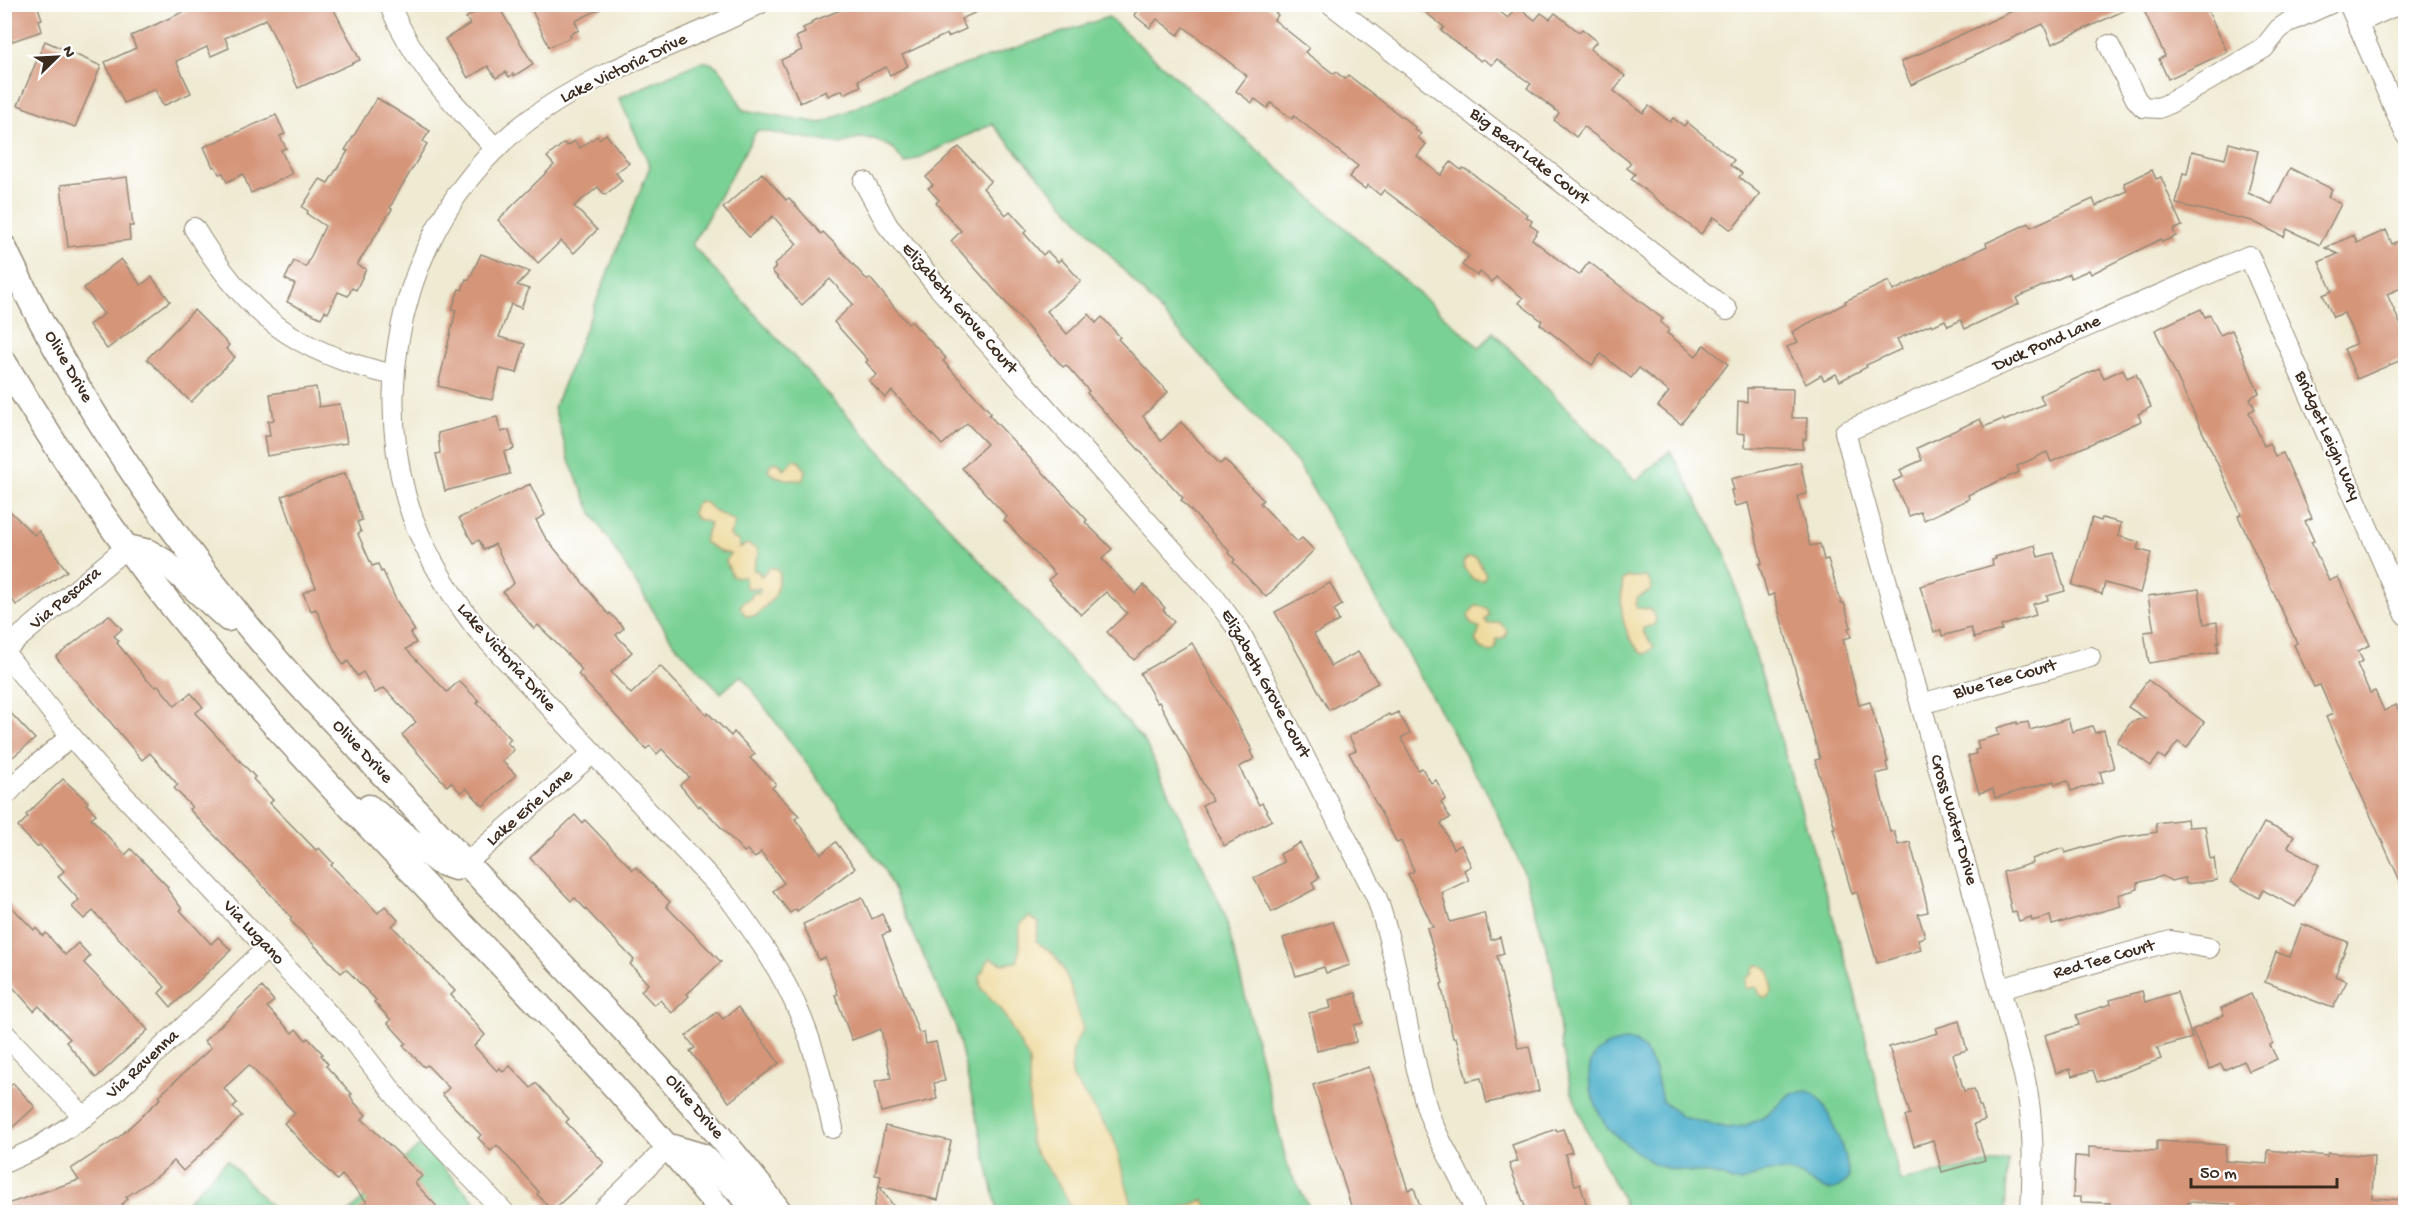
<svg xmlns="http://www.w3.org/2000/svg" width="2410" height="1217" font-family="'Gochi Hand',sans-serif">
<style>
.green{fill:#7ad195;stroke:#5a7e5a;stroke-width:1.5}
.sand{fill:#eeda9e;stroke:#94825e;stroke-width:1.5}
.water{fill:#4aaec9;stroke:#426c74;stroke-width:1.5}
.building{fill:#d59579}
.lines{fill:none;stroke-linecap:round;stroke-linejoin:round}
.minor-casing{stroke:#958a78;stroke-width:22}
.major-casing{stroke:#958a78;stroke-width:27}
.minor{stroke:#fff;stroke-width:20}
.major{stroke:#fff;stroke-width:24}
.labels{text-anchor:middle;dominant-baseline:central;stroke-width:4.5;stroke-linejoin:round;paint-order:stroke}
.street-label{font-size:18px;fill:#3b2a1e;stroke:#fff}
</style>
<rect width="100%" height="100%" fill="#fff"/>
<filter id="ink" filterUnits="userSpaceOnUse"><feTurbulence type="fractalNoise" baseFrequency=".0167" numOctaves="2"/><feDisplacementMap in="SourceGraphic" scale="12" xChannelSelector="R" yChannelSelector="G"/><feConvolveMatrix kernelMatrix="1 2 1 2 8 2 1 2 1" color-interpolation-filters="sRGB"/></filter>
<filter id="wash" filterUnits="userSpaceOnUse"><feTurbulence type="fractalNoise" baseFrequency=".008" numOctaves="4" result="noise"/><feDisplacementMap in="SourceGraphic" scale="24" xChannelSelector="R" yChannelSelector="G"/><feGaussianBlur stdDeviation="1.35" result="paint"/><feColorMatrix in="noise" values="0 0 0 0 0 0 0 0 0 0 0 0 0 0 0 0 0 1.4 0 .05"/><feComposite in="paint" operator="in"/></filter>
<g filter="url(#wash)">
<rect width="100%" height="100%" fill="#efead2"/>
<!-- green -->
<g class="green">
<path d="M1108 17 1480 348 1493 332 1636 481 1670 451 1672 454 1726 555 1853 985 1900 1181 2008 1160 2005 1212H1627L1621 1196 1589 1136 1571 1090 1562 1048 1553 970 1524 873 1489 796 1298 464 992 124 905 164 893 148 874 139 858 138 841 144 757 130 692 245 1145 742 1224 912 1288 1168 1312 1212H998L956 1027 883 867 741 675 721 693 673 642 593 515 570 463 554 408 650 166 619 98 700 62C724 59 733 92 743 110L821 123 913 82Z"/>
<path d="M421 1144 485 1212H349Z"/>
<path d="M227 1160 276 1212H177Z"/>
</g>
<!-- sand -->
<g class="sand">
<path d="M794 460 799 461 805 470 803 480C794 481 773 478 768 470L771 463H779L784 470Z"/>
<path d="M700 501 706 503 714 511 734 521 735 524 730 535 732 538 739 541V548L747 544 756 548 758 553 753 570 758 571 761 576 769 568H775L780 573 775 596 756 616H746L740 607 743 602 750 599 753 593H759L760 588H746L745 577 732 576 726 561 730 554 721 552 704 542 710 523 697 519 693 514 694 506Z"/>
<path d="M1468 557H1476L1486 574 1483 580 1473 579 1464 568 1463 562Z"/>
<path d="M1628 577H1646L1652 585 1650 591 1638 597 1635 604 1637 608 1650 609 1656 618 1654 625 1643 628V632L1654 647 1646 654 1641 653C1621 631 1619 608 1623 580Z"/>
<path d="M1475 606 1484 607 1488 610 1489 615 1485 620 1488 624 1499 622 1507 630 1505 637 1496 639V648L1491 652 1481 649 1475 641 1480 629 1470 623 1468 615Z"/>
<path d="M1029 917 1039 923 1036 940C1041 947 1048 948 1053 954 1069 970 1076 1008 1083 1029L1073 1048 1071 1075 1113 1137 1132 1205 1161 1212H1073L1062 1189 1035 1152 1030 1141 1029 1060 1001 1009 981 988 980 976 990 958 1003 964 1017 962C1022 949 1019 938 1020 924Z"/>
<path d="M1759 965C1774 968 1771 980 1772 992L1766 998 1760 995 1756 986 1748 989 1745 986 1746 978 1752 974 1755 966Z"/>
<path d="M1204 1200 1209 1210 1206 1212H1169Z"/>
</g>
<!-- water -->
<path class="water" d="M1626 1041 1636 1042 1644 1050 1655 1069 1662 1101 1682 1117 1727 1128 1744 1126 1766 1116 1791 1093 1808 1091 1815 1094 1825 1106 1841 1144 1849 1172V1179C1822 1206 1814 1174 1789 1172 1780 1171 1765 1171 1757 1175 1751 1177 1747 1181 1740 1182 1733 1183 1729 1179 1723 1177 1702 1171 1680 1173 1660 1166 1648 1162 1607 1131 1603 1121 1586 1087 1576 1046 1626 1041Z"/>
<g id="blocks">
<!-- building -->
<g class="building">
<path d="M4 4H37L42 19 39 20 42 31 4 44Z"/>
<path d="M200 4H331L360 60 298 88 266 19 225 38 229 48 211 56 207 47 176 61 191 93 163 106 155 89 124 103 105 62 136 48 131 36Z"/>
<path d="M475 4H497L533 64 514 76 513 74 509 77 506 72 496 78 488 66 468 78 445 39 470 24 466 18 478 10Z"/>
<path d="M529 4H610L575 21 579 30 570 34 571 37 549 47Z"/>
<path d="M855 4H994L961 19 966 29 948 37 947 34 902 55 908 66 890 75 886 67 858 80 861 86 844 94 842 90 828 96 826 91 800 103 781 60 802 50 796 37 805 33 803 28 812 24 811 22Z"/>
<path d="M1139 4H1265L1278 15 1274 20 1309 48 1305 52 1334 74 1336 72 1345 79 1348 75 1415 127 1414 129 1421 134 1418 138 1426 144 1417 156 1441 175 1451 162 1461 170 1463 168 1470 172 1528 215 1526 217 1532 221 1530 225 1538 231 1532 239 1569 268 1579 275 1589 262 1663 319 1660 322 1669 330 1667 333 1696 356 1704 345 1728 364 1681 424 1658 406 1669 392 1639 368 1631 378 1601 354 1592 365 1540 324 1542 321 1519 303 1523 298 1496 277 1492 282 1480 272 1477 276 1462 265 1469 256 1426 222 1384 190 1380 195 1368 185 1365 189 1349 177 1358 166 1294 116 1292 119 1271 103 1267 108 1255 99 1252 103 1236 91 1247 76 1184 27 1178 35 1157 19 1150 28 1134 15 1141 6Z"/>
<path d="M1415 4H1490L1508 18 1517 6 1535 20 1541 13 1550 19 1555 13 1579 32 1582 29 1597 41 1590 49 1625 76 1614 91 1643 113 1649 106 1670 122 1673 118 1684 126 1687 122 1734 160 1730 165 1742 173 1739 177 1760 194 1733 228 1730 229 1714 217 1701 234 1631 179 1635 174 1627 168 1631 163 1584 127 1576 137 1554 120 1559 113 1527 88 1531 84 1497 59 1492 65 1483 59 1481 61 1441 31 1444 27Z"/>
<path d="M2028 4H2138L2052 44 2043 24 1911 85 1901 62Z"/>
<path d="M2141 4H2205L2227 52 2168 79 2159 59 2165 56Z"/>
<path d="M45 41 101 66 75 127 18 105Z"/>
<path d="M377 98 430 131 423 141 427 144 397 194 390 208 392 209 357 265 366 269 356 290 352 288 348 296 338 292 328 313 325 311 321 318 287 302 295 284 285 279 294 261 306 267 325 226 307 214 308 211 302 207 320 179 328 183 348 151 345 150Z"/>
<path d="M276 115 285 134 280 136 286 148 281 150 292 174 251 193 243 174 227 182 223 173 219 174 215 166 213 167 204 147Z"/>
<path d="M606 134 629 163 616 173 622 181 605 195 598 187 574 206 597 230 574 253 561 241 538 263 498 220 554 165 547 157 564 143 567 146 575 141 580 148 597 136 599 139Z"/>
<path d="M2229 143 2258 151 2248 193 2272 204 2290 168 2332 189 2328 197 2341 204 2320 245 2287 229 2284 237 2252 221 2176 204 2183 173 2187 174 2192 151 2225 159Z"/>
<path d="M959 147 991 181 983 188 1006 215 1010 211 1027 230 1024 233 1043 255 1047 251 1058 262 1061 259 1081 281 1047 311 1067 334 1089 314 1096 323 1102 317 1120 337 1118 339 1168 392 1143 416 1161 441 1181 422 1220 464 1225 460 1263 500 1260 503 1297 542 1302 538 1314 550 1266 597 1233 562 1235 560 1229 553 1230 552 1181 500 1183 498 1087 393 1089 391 1066 365 1063 367 951 241 961 231 936 203 939 200 928 188 933 185 926 177Z"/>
<path d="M2152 170 2156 179 2161 177 2182 226 2173 230 2176 236 2162 242 2161 239 2091 274 2089 270 2071 278 2069 274 2016 298 2019 304 1965 329 1961 320 1948 326 1945 320 1932 326 1931 324 1897 339 1902 349 1866 365 1867 367 1840 381 1836 374 1824 380 1821 375 1806 384 1787 347 1798 342 1792 332 1846 303 1845 301 1889 281 1893 291 1987 246 1986 243 2029 223 2031 227 2093 199 2096 206 2127 191 2124 183Z"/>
<path d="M762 173 786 200 789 198 821 234 823 232 836 245 867 280 870 278 908 324 911 321 946 358 943 361 991 413 989 415 1068 499 1087 520 1085 522 1112 549 1102 559 1135 594 1144 585 1165 608 1163 610 1174 622 1134 660 1107 632 1127 613 1106 592 1081 615 1048 580 1055 574 1004 520 1007 517 962 468 987 444 967 423 942 445 892 391 885 398 869 381 877 375 866 362 868 360 834 322 853 304 830 279 802 305 772 271 776 267 774 265 797 244 773 216 749 237 723 208Z"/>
<path d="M127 177 133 226H129L130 240 68 247 61 185Z"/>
<path d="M2386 230 2392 244 2402 240 2406 249V286L2387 294 2406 337V358L2357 379 2344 349 2357 343 2344 313 2333 317 2323 295 2332 291 2319 262 2338 254 2325 248 2354 235 2357 243Z"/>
<path d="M481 254 530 272 517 285 529 289 521 308 511 304 499 337 525 344 517 373 500 369 492 400 438 386 456 310 452 309 459 289 462 290 466 279 469 280Z"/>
<path d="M121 259 141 285 152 277 170 301 107 349 89 325 104 314 84 288Z"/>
<path d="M2201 309 2205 317 2210 315 2220 335 2232 330 2259 393 2250 398 2255 409 2249 412 2264 446 2269 443 2275 456 2283 453 2312 518 2305 521 2314 541 2311 542 2329 581 2338 577 2370 645 2358 651 2363 661 2357 664 2370 693 2375 691 2384 711 2396 705 2406 726V894L2326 717 2333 714 2320 685 2314 687 2294 645 2297 643 2238 516 2241 514 2155 330Z"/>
<path d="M194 310 229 345 226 349 235 357 191 402 147 359Z"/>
<path d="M2099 368 2104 378 2123 369 2127 378 2136 374 2151 407 2138 414 2141 421 2051 462 2047 452 2017 466 2019 472 1968 495 1969 499 1924 520 1920 512 1909 516 1893 481 1903 477 1900 470 1922 460 1917 448 1980 419 1984 427 2003 419 2004 421 2044 404 2040 395Z"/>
<path d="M316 387 319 407 340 404 347 443 267 456 264 436H270L268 421 274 420 270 394Z"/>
<path d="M1747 388 1793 389 1792 418H1807L1806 439H1803V449L1745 447V434L1737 433 1738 401 1747 402Z"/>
<path d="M497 417 501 432 509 430 514 449 504 452 510 474 445 491 436 454 440 453 438 433Z"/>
<path d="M1800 462 1807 494 1797 496 1810 546 1820 544 1824 560 1828 559 1841 603H1844L1851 627 1848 628 1851 637 1843 639 1859 705 1870 702 1888 762H1886L1888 771 1876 774 1890 832 1894 831 1898 845 1910 842 1926 901 1928 912 1918 914 1925 937 1918 939 1921 950 1877 963 1857 892 1852 894 1833 828H1835L1815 760 1820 759 1774 594 1768 596 1759 564 1762 563 1748 503 1735 506 1731 490H1734L1731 479Z"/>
<path d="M345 473 362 520 357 522 361 532 358 534 372 566 378 564 381 572 383 571 396 600 415 631 410 633 416 643 406 649 447 692 459 681 479 701 477 703 511 739 507 743 514 750 502 761 516 775 483 806 466 788 461 793 451 782 447 786 402 735 416 722 384 688 375 693 363 672 357 676 348 661 343 665 333 647 316 609 311 611 303 593 316 587 305 563 282 496Z"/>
<path d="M530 484 545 515 536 520 545 537 609 615 610 613 624 628 616 635 632 652 611 672 631 694 660 666 707 715 708 713 731 736 734 732 755 754 750 758 776 784 772 788 799 816 795 819 821 854 836 842 855 868 797 911 796 909 790 913 773 891 784 883 761 852 755 858 747 850 744 852 700 805 698 807 680 785 689 777 662 749 657 754 650 746 646 749 578 674 582 670 576 663 538 625 534 629 503 592 514 583 495 544 484 550 479 540 473 543 459 518Z"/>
<path d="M4 505 34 535 39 531 67 571 16 605 4 588Z"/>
<path d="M2092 518 2101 521 2102 518 2121 523 2118 536 2139 542 2137 549 2151 553 2140 593 2105 583 2102 594 2072 585Z"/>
<path d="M2035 545 2038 557 2054 553 2065 591 2047 596 2048 600 2033 604 2036 615 2001 626 2002 630 1974 638 1971 628 1942 636 1941 630 1934 632 1920 586 1993 565 1992 560 1996 559 1995 557Z"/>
<path d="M1330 583 1342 605 1334 610 1339 621 1314 634 1331 666 1358 652 1378 683 1329 710 1275 612Z"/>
<path d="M2199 589 2204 624 2217 622 2219 642H2217L2218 652 2149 663 2144 632 2154 631 2148 596Z"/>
<path d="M109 615 122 629 114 636 119 641 117 643 147 680 156 687 158 685 175 706 191 693 203 707 195 713 255 777 253 779 273 800 270 803 316 850 319 848 333 863 331 865 378 913 385 906 398 920 392 926 455 991 451 995 485 1035 474 1046 497 1071 500 1068 503 1072 510 1066 531 1088 536 1083 569 1119 566 1122 604 1163 552 1211 537 1194 539 1192 497 1145 491 1151 478 1138 481 1135 442 1094 449 1088 427 1065 424 1067 403 1045 406 1043 388 1023 391 1020 374 1002 376 1000 346 969 341 973 290 920 292 918 253 875 189 809 192 807 174 788 178 785 150 753 142 760 56 657Z"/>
<path d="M1192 643 1252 750 1250 751 1254 759 1239 767 1259 805 1262 803 1272 820 1224 846 1202 805 1212 800 1159 702 1157 703 1140 673Z"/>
<path d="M2148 680 2204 722 2187 748 2178 742 2165 759 2159 755 2151 766 2117 742 2131 722 2145 718 2128 707Z"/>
<path d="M4 706 35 739 4 764Z"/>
<path d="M1398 712 1410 733 1401 738 1418 770 1422 768 1431 783 1436 780 1446 799 1441 802 1450 818 1441 823 1453 849 1461 845 1471 866 1464 870 1469 880 1442 893 1450 922 1484 913 1491 940 1500 937 1504 954 1497 956 1498 960 1518 1048 1529 1046 1539 1091 1487 1103 1481 1078 1467 1081 1456 1037 1453 1038 1441 984 1443 983 1427 928 1433 927 1408 874 1414 871 1401 841 1397 843 1349 753 1356 750 1349 736 1389 714 1390 716Z"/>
<path d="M2068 719 2072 732 2092 726 2095 733 2104 730 2114 768 2100 772 2103 782 2071 791 2068 781 2055 784 2054 781 1995 798 1993 789 1979 793 1968 756 1976 754 1975 750 1979 749 1977 741 1999 735 1997 728 2017 722V724L2028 722 2030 730Z"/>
<path d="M63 779 88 802 86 804 96 814 91 818 125 855 131 849 168 887 167 889 182 909 180 910 211 944 218 937 231 950 171 1007 159 993 165 987 93 911 84 919 72 907 79 900 58 877 64 871 40 845 37 847 18 827 28 817 26 815Z"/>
<path d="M575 815 582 823 585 820 633 870 636 867 670 902 666 906 721 962 687 994 689 996 672 1013 660 1000 654 1005 641 991 648 984 630 964 634 960 575 898 571 901 530 858Z"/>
<path d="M2187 819 2188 827 2205 826 2210 859 2214 858 2217 880 2186 884 2185 878 2171 881 2163 876 2137 883 2138 889 2118 895 2121 906 2052 925 2050 916 2032 921 2031 917 2019 921 2016 912 2012 913 2003 872 2033 863 2032 859 2063 848 2065 853 2117 838 2157 832 2156 823Z"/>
<path d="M2264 823 2294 836 2288 847 2319 865 2295 907 2263 890 2259 898 2231 882Z"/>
<path d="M1300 843 1319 878 1312 882 1315 889 1272 912 1254 878 1284 862 1280 854Z"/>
<path d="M862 897 872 919 882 914 890 932 882 935 919 1033 924 1032 926 1044 936 1042 945 1081 934 1083 937 1099 881 1112 875 1081 891 1078 881 1029 852 1040 835 995 838 994 825 957 819 960 803 924Z"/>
<path d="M4 899 34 930 36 928 43 936 46 933 65 955 78 943 90 956 84 963 148 1030 96 1078 66 1042 70 1039 39 1006 34 1011 4 977Z"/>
<path d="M1333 922 1350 965 1326 973 1324 967 1296 976 1283 938Z"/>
<path d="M2302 924 2348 942 2335 976 2347 981 2333 1008 2265 982 2276 952 2290 957Z"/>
<path d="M262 987 274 1001 267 1007 292 1033 296 1029 306 1040 308 1038 323 1054 321 1055 328 1064 326 1066 352 1094 350 1095 354 1102 366 1115 362 1119 422 1176 415 1183 442 1212H356L367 1202 342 1175 337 1180 284 1123 295 1113 249 1065 224 1088 237 1103 233 1107 242 1116 183 1171 174 1161 159 1175 126 1197 128 1199 122 1204 128 1212H4V1205L79 1180 71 1169 119 1137 161 1098 159 1096 211 1048 204 1041Z"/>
<path d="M2142 991 2145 1002 2177 992 2192 1038 2157 1048 2161 1059 2097 1082 2093 1070 2072 1076 2070 1069 2056 1073 2045 1035 2079 1025 2076 1015 2111 1004 2110 1000Z"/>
<path d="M1356 993 1363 1023 1354 1025 1356 1042 1317 1051 1309 1013 1331 1008 1329 1000Z"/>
<path d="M2251 994 2273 1043 2270 1045 2277 1059 2249 1071 2244 1061 2224 1070 2221 1064 2210 1069 2192 1030 2224 1015 2221 1008Z"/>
<path d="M738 1007 779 1063 729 1102 690 1051 695 1048 686 1036 717 1012 723 1019Z"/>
<path d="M1959 1021 1967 1050 1953 1054 1964 1091 1974 1089 1979 1106H1981L1985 1120 1974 1124 1985 1160 1942 1172 1933 1140 1914 1146 1905 1116 1910 1114 1889 1047 1938 1033 1936 1028Z"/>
<path d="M1369 1067 1408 1190 1414 1188 1422 1212H1353L1313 1085Z"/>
<path d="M13 1083 35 1107 4 1135V1092Z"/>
<path d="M885 1126 951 1141 938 1200 879 1186 898 1212H873L881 1176 875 1175Z"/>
<path d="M1556 1129 1557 1131 1563 1129 1572 1152 1565 1154 1575 1185 1580 1184 1589 1212H1527L1509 1164 1518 1161 1512 1145Z"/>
<path d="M2157 1141 2226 1145 2225 1161 2267 1164 2268 1150 2327 1156 2328 1153 2374 1156 2372 1198 2406 1200V1212H2251L2230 1211V1204L2188 1202 2187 1212H2109L2110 1203 2081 1202V1197H2073L2075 1156 2089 1157V1147L2157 1151Z"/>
</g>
</g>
</g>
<g filter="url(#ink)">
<use href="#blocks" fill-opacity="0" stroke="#958a78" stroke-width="1.5"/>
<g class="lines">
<defs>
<g id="minor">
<path d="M389 4C416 67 451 100 496 149"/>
<path d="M759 4C683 44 599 68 529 120 415 205 369 362 406 497 420 546 446 588 476 628L729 898C757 936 783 973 801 1017 816 1052 824 1090 833 1128"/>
<path d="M1331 4 1727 310"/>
<path d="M2349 4 2406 135"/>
<path d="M2357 23 2399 4"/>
<path d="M2109 45 2136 99 2143 107 2159 108 2168 104 2264 48 2279 29 2289 22 2329 4"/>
<path d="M864 182 888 226 937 286 1212 594 1240 632 1376 896C1400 964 1406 1036 1426 1105 1437 1143 1463 1175 1475 1212"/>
<path d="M194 228C246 314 295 353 394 375"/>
<path d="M4 650 127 547"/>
<path d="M4 652 71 736 114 785 350 1037 406 1109 504 1212"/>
<path d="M1921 704 2090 657"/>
<path d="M4 797 24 776 71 736"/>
<path d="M466 863 593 753"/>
<path d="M2000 989 2171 941 2209 948"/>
<path d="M4 1033 84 1117"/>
<path d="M4 1163 37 1148 84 1117 113 1094 267 948"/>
<path d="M601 1212 669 1146"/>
<path d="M2031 1212C2033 1163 2035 1124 2024 1075L1845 432 2249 256 2406 615"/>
</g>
<g id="major">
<path d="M4 247C64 377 145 499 235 610 276 662 323 710 368 759 430 824 491 890 553 955 631 1038 712 1120 780 1212"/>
<path d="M4 362C60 456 123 549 194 633 362 833 558 1009 722 1212"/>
<path d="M127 547 149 552 164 561 228 619"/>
<path d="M369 807 438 862 455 868 466 863"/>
<path d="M669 1146 703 1156 759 1212"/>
</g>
</defs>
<!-- minor casing -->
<use href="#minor" class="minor-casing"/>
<!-- major casing -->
<use href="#major" class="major-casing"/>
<!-- minor -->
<use href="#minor" class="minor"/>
<!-- major -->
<use href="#major" class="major"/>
</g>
</g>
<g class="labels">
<!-- street labels -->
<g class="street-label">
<text transform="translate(624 69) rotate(-26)">Lake Victoria Drive</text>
<text transform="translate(1529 157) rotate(38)">Big Bear Lake Court</text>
<text transform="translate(959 309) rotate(49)">Elizabeth Grove Court</text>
<text transform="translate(2047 344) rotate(-24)">Duck Pond Lane</text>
<text transform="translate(68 367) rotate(60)">Olive Drive</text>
<text transform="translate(2327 436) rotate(66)">Bridget Leigh Way</text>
<text transform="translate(66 599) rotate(-40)">Via Pescara</text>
<text transform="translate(506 658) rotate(48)">Lake Victoria Drive</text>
<text transform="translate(2005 680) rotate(-16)">Blue Tee Court</text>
<text transform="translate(1265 684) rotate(61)">Elizabeth Grove Court</text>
<text transform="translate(362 752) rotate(47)">Olive Drive</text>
<text transform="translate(530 808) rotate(-41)">Lake Erie Lane</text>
<text transform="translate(1953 820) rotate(74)">Cross Water Drive</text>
<text transform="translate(253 933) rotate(47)">Via Lugano</text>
<text transform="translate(2104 960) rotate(-16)">Red Tee Court</text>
<text transform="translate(143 1065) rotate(-43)">Via Ravenna</text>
<text transform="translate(694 1107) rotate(49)">Olive Drive</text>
</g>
</g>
<!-- margin -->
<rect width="2410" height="1217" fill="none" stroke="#fff" stroke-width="24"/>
<!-- north arrow -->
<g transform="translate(57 57) rotate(66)" stroke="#ffffff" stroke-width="4.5" paint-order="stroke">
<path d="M0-4.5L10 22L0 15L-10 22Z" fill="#3b2a1e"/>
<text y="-9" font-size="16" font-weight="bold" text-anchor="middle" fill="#3b2a1e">N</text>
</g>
<!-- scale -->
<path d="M2191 1178v9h146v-9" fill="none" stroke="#3b2a1e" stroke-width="3"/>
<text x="2200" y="1178" font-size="18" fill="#3b2a1e" stroke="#ffffff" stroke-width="4.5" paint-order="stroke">50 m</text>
</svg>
